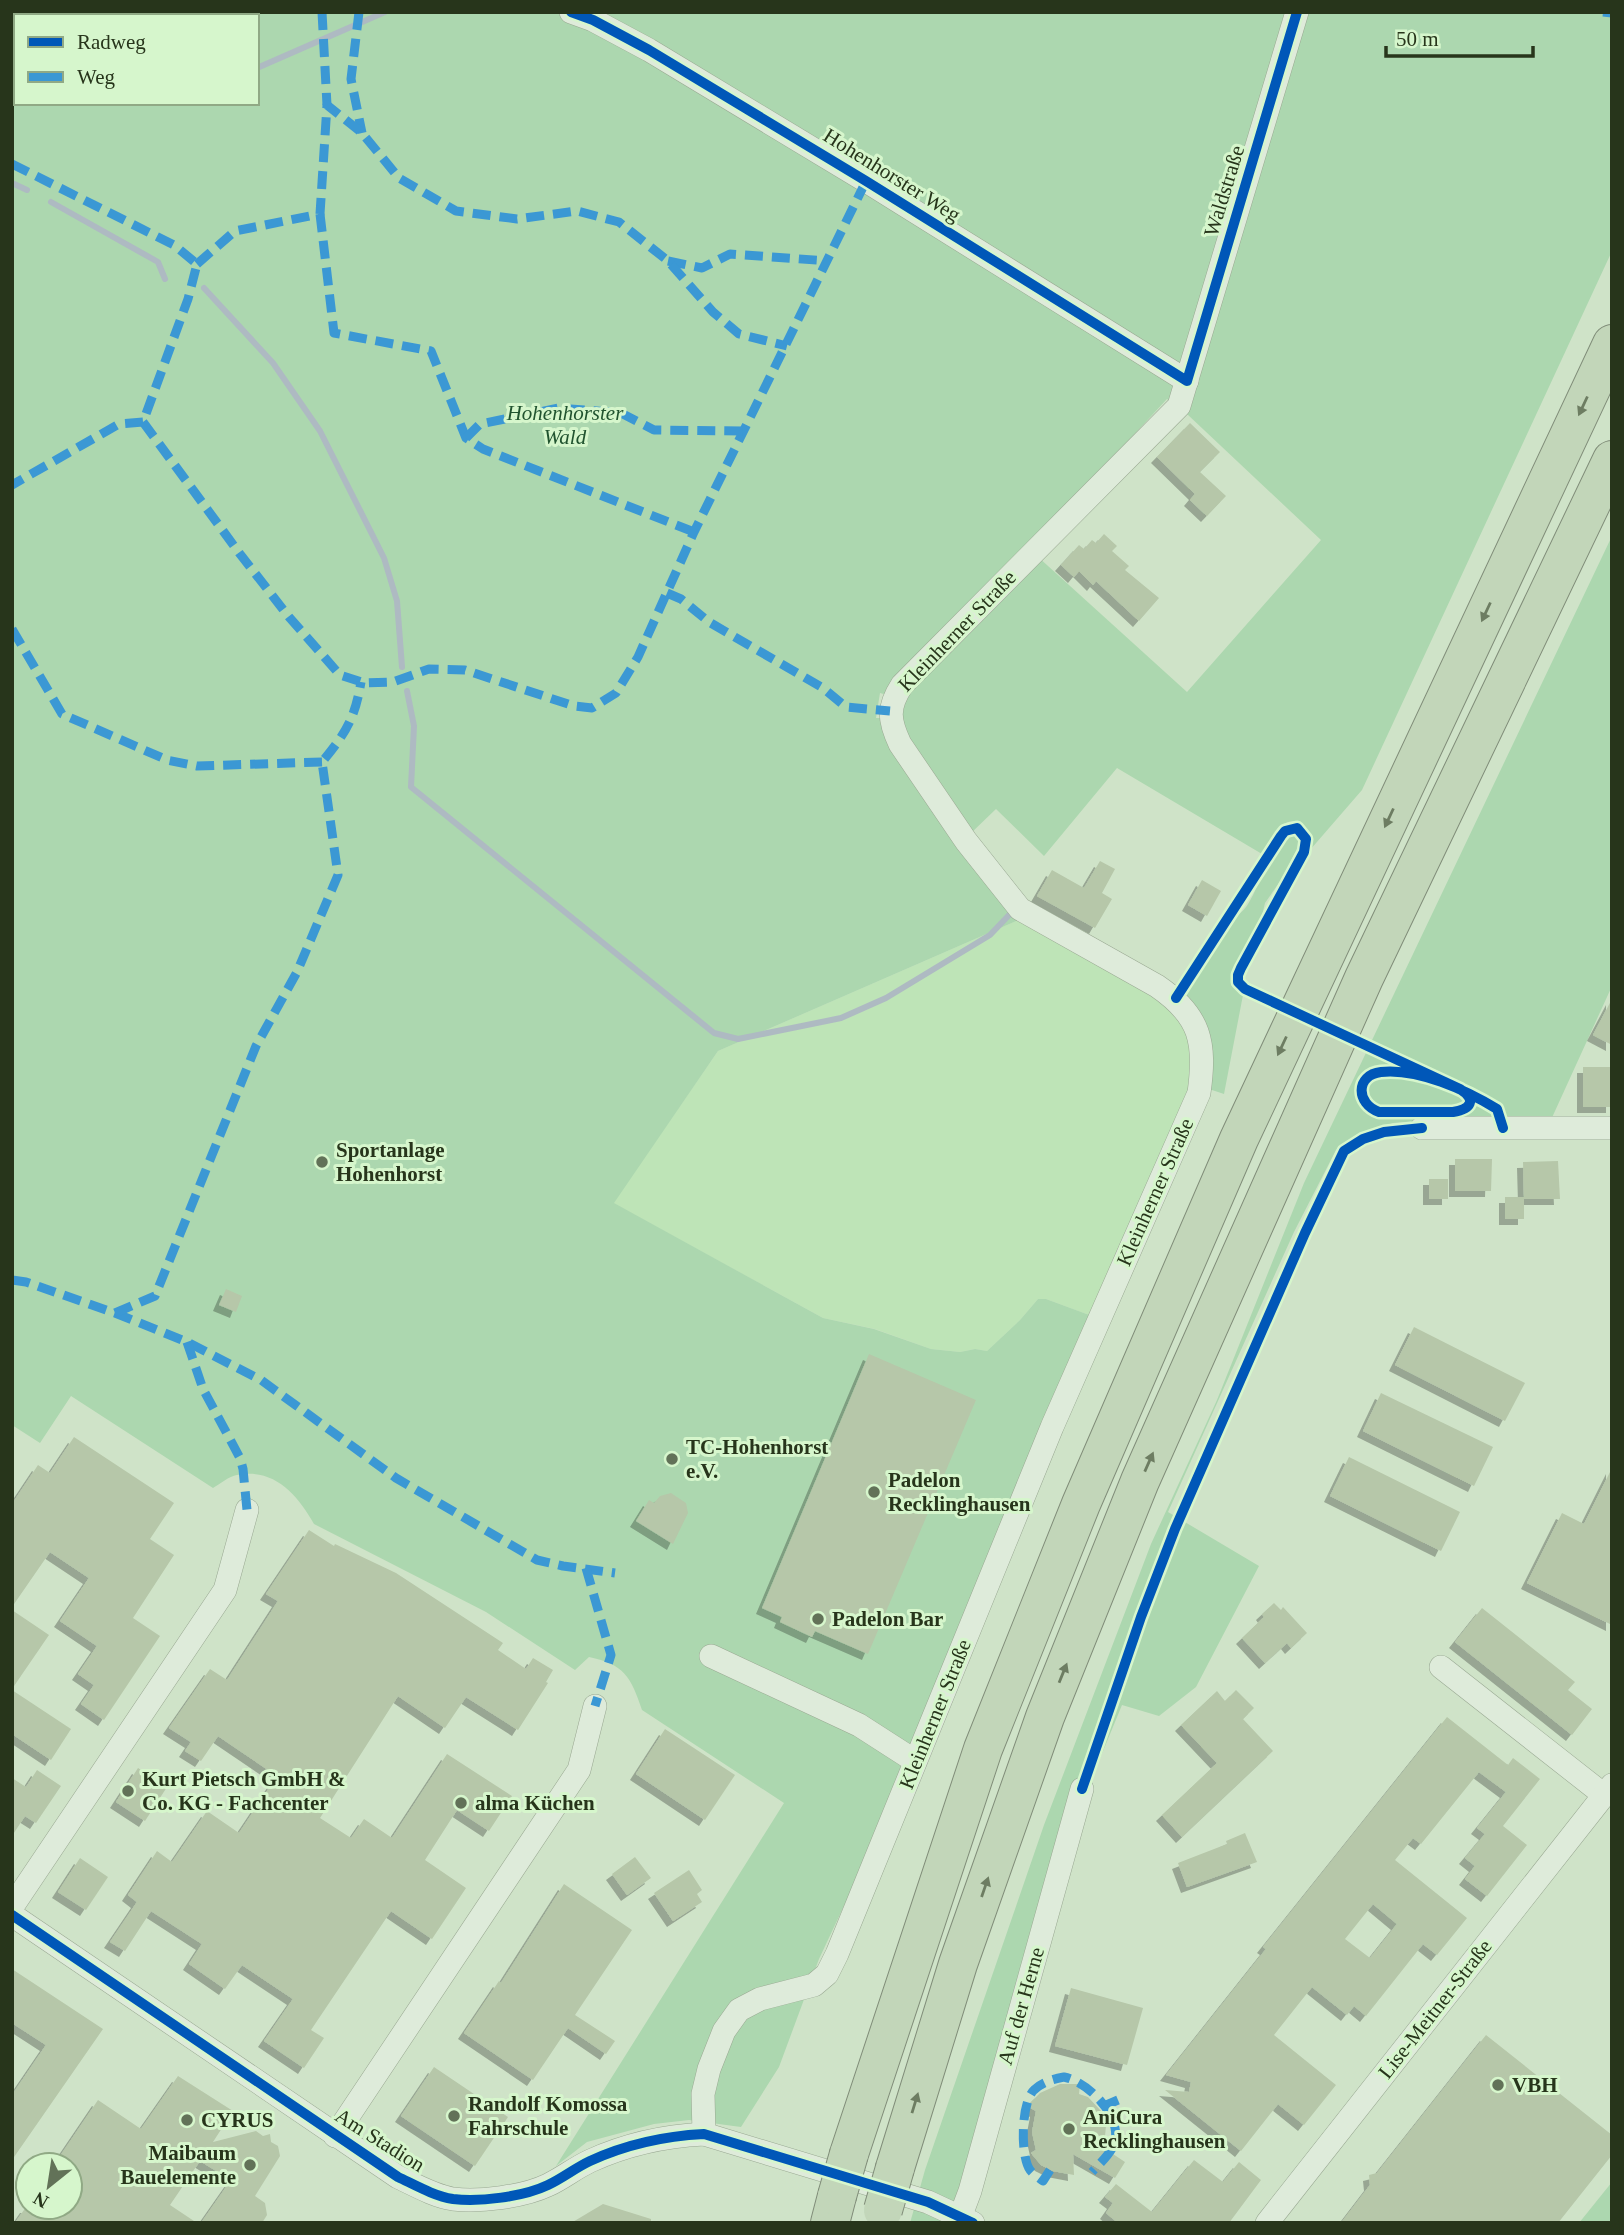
<svg xmlns="http://www.w3.org/2000/svg" width="1624" height="2235" font-family="'Times New Roman',serif">
<style>
.farmland{fill:#bee4b7}
.green{fill:#acd7af;fill-rule:evenodd}
.lines{fill:none;stroke-linecap:round;stroke-linejoin:round}
.stream{stroke:#aebac2;stroke-width:6}
.building{fill:#b6c7a9;fill-rule:evenodd;filter:url(#shadow)}
.minor-casing{stroke:#99a892;stroke-width:24}
.motorway-casing{stroke:#808d79;stroke-width:40}
.minor{stroke:#deebda;stroke-width:23}
.motorway{stroke:#c2d6b9;stroke-width:38}
.motorway-bridge-casing{stroke:#808d79;stroke-width:40;stroke-linecap:butt}
.motorway-bridge{stroke:#c2d6b9;stroke-width:38}
.quiet{stroke:#3b98d4;stroke-width:9;stroke-dasharray:18 9;stroke-linecap:butt}
.cycleway-casing{stroke:#d6f6cc;stroke-width:15}
.cycleway{stroke:#0057b8;stroke-width:10}
.oneway{fill:#6d7d62}
.poi-dot{fill:#627258;stroke:#d6f6cc;stroke-width:2.5}
.labels{text-anchor:middle;dominant-baseline:central;stroke-width:6;stroke-linejoin:round;paint-order:stroke}
.street-label{font-size:21px;fill:#27351b;stroke:#d6f6cc}
.park-label{font-size:21px;font-style:italic;fill:#20532f;stroke:#d6f6cc}
.poi-label{font-size:21px;font-weight:bold;fill:#27351b;stroke:#d6f6cc;text-anchor:start}
</style>
<defs>
<filter id="shadow"><feDropShadow dx="-6" dy="6" stdDeviation="0" flood-color="#0004"/></filter>
</defs>
<rect width="100%" height="100%" fill="#cfe3c8"/>
<!-- farmland -->
<path class="farmland" d="M1023 918 1169 1000 1185 1018 1196 1076 1092 1316 1046 1299H1038L1020 1320 987 1351 975 1349 960 1352 931 1349 875 1329 823 1318 613 1203 718 1051Z"/>
<!-- green -->
<g class="green">
<path d="M12 12H1612V251L1362 790 1310 850C1312 832 1300 812 1281 826 1273 832 1268 845 1262 854L1117 768 1044 856 996 809 969 835 900 724 905 697 1037 556 1187 692 1321 540 1187 414 1167 399 891 696 880 693 876 718H885L1023 918 718 1051 614 1203 823 1318 874 1329 931 1349 960 1352 975 1349 987 1351 1020 1320 1038 1299H1046L1092 1316 897 1793 819 1959 779 2067 741 2127 689 2120 654 2124 587 2142 556 2166 784 1803 642 1710C631 1677 624 1664 589 1657L575 1670 486 1612 314 1524C297 1494 274 1468 237 1475 229 1476 220 1484 213 1488L71 1396 40 1443 12 1425ZM16 16H257V103H16Z"/>
<path d="M1612 536V986L1550 1122 1429 1120 1393 1123 1361 1134 1336 1150 1294 1232 1168 1512 1259 1566 1196 1687 1159 1716 1122 1705 1075 1819 970 2223H910L925 2170 1044 1825 1151 1544 1217 1400 1304 1183Z"/>
<path d="M1296 833 1301 841 1281 880 1265 903 1261 920 1233 973 1237 988 1243 995 1224 1094 1206 1088 1182 999 1234 919C1238 915 1243 911 1246 907 1258 891 1275 835 1296 833Z"/>
<path d="M1612 2182V2223H1579Z"/>
</g>
<g class="lines">
<!-- stream -->
<g class="stream">
<path d="M34 12 44 16"/>
<path d="M257 68 385 12"/>
<path d="M12 183 27 190"/>
<path d="M51 202 158 262 165 279"/>
<path d="M204 288 273 363 320 431 384 558 397 601 402 667"/>
<path d="M407 691 414 726 411 787 714 1033 738 1039 841 1018 886 998 990 935 1010 914"/>
</g>
</g>
<!-- building -->
<g class="building">
<path d="M1190 423 1220 452 1200 472 1226 496 1207 516 1190 500 1195 494 1157 457Z"/>
<path d="M1104 534 1117 546 1112 551 1129 566 1125 570 1159 598 1139 621 1096 581 1093 585 1079 571 1074 577 1061 565 1079 545 1084 549 1092 540 1096 543Z"/>
<path d="M1100 861 1115 869 1102 893 1112 899 1095 928 1037 896 1052 870 1084 888Z"/>
<path d="M1202 880 1221 891 1207 916 1188 905Z"/>
<path d="M1612 999V1045L1593 1035Z"/>
<rect x="1583" y="1067" width="29" height="40"/>
<path d="M1455 1159H1492L1491 1191H1455Z"/>
<path d="M1558 1161 1560 1199H1524V1219H1505V1197H1524L1523 1162Z"/>
<rect x="1429" y="1179" width="19" height="20"/>
<path d="M226 1289 242 1296 236 1312 219 1305Z"/>
<path d="M1414 1327 1525 1383 1505 1421 1395 1365Z"/>
<path d="M869 1354 976 1400 868 1654 815 1631 812 1637 780 1622 782 1617 762 1608Z"/>
<path d="M1381 1393 1493 1447 1474 1486 1363 1431Z"/>
<path d="M74 1437 174 1503 150 1539 174 1555 133 1618 160 1636 104 1720 81 1704 94 1685 78 1674 97 1646 60 1621 89 1578 50 1552 12 1607V1504L38 1465 50 1473Z"/>
<path d="M1349 1457 1460 1512 1441 1551 1330 1496Z"/>
<path d="M1612 1468V1625L1527 1583 1562 1513 1584 1524Z"/>
<path d="M671 1493 686 1503 688 1513 673 1544 636 1521 649 1500 654 1503 660 1496Z"/>
<path d="M309 1530 334 1546 335 1544 396 1573 503 1643 498 1650 526 1669 533 1658 553 1670 546 1682 548 1683 518 1730 466 1697 445 1728 398 1696 320 1818 351 1838 364 1819 392 1838 447 1754 512 1796 489 1831 457 1810 425 1860 466 1888 432 1939 391 1911 311 2030 324 2038 304 2068 264 2041 293 1999 242 1965 225 1989 189 1964 202 1944 151 1911 125 1951 110 1942 137 1902 128 1895 157 1851 172 1862 207 1811 239 1833 277 1776 218 1736 201 1761 185 1751 191 1742 169 1728 210 1669 227 1680 278 1601 266 1594Z"/>
<path d="M1274 1603 1281 1610 1283 1607 1307 1633 1291 1648 1287 1643 1265 1663 1242 1638 1264 1617 1262 1614Z"/>
<path d="M1482 1608 1575 1682 1568 1690 1592 1709 1572 1735 1455 1642Z"/>
<path d="M12 1610 49 1635 12 1689Z"/>
<path d="M12 1690 71 1729 51 1760 12 1734Z"/>
<path d="M1236 1690 1254 1708 1243 1719 1273 1751 1182 1837 1162 1815 1217 1763 1181 1725 1217 1691 1225 1701Z"/>
<path d="M1447 1717 1508 1765 1513 1758 1540 1779 1503 1826 1527 1845 1487 1896 1465 1879 1475 1866 1465 1858 1485 1834 1477 1828 1506 1792 1479 1772 1421 1844 1413 1838 1395 1860 1467 1918 1437 1955 1423 1944 1366 2016 1354 2006 1347 2015 1312 1987 1274 2035 1336 2085 1304 2125 1278 2104 1241 2151 1165 2090 1189 2092 1191 2082 1166 2075 1266 1949 1263 1947ZM1373 1904 1397 1924 1370 1958 1345 1939Z"/>
<path d="M665 1729 735 1775 705 1820 636 1774Z"/>
<path d="M138 1768 167 1787 145 1821 116 1802Z"/>
<path d="M37 1770 61 1786 36 1823 25 1816 12 1836V1778L26 1787Z"/>
<path d="M1245 1833 1257 1862 1187 1887 1178 1863 1227 1844 1226 1841Z"/>
<path d="M635 1857 651 1878 627 1895 612 1874Z"/>
<path d="M80 1858 108 1877 86 1910 58 1892Z"/>
<path d="M689 1870 702 1890 697 1894 702 1902 673 1921 654 1893Z"/>
<path d="M564 1884 632 1930 575 2015 615 2041 606 2054 568 2028 533 2080 464 2033 499 1981 501 1983Z"/>
<path d="M12 1969 103 2029 12 2160V2095L46 2045 12 2023Z"/>
<path d="M1071 1988 1143 2008 1127 2065 1055 2046Z"/>
<path d="M1486 2035 1612 2135V2155L1558 2223H1341L1370 2185 1369 2175 1377 2173Z"/>
<path d="M434 2067 508 2117 475 2166 401 2116Z"/>
<path d="M178 2076 233 2111 213 2142 256 2131 263 2136 270 2134 271 2142 278 2146 280 2156 255 2196 265 2203 267 2215 262 2223H201L231 2180 200 2161 170 2205 197 2223H15L26 2207H70V2165H54L98 2100 141 2129Z"/>
<path d="M1060 2084H1080L1079 2094 1088 2097 1101 2111 1106 2125 1104 2148 1125 2162 1115 2178 1073 2154 1074 2175 1053 2171 1041 2165 1031 2153 1036 2150 1032 2132 1036 2111 1027 2106 1040 2093Z"/>
<path d="M1194 2160 1223 2182 1239 2162 1261 2180 1229 2223H1118L1106 2213 1113 2203 1105 2197 1116 2184 1152 2212Z"/>
<path d="M603 2204 651 2219V2223H571Z"/>
</g>
<g class="lines">
<defs>
<g id="minor">
<path d="M571 12 593 20 649 50 866 181 1187 381"/>
<path d="M1422 1128H1612"/>
<path d="M711 1656 859 1725 915 1761"/>
<path d="M1441 1667 1604 1795"/>
<path d="M12 1907 225 1590 247 1510"/>
<path d="M12 1915 398 2177C415 2185 434 2196 453 2199 480 2202 523 2197 548 2185 563 2178 575 2168 590 2161 627 2144 664 2136 704 2134L928 2202 973 2223"/>
<path d="M704 2134 703 2094 709 2069 724 2031 739 2010 760 1999 814 1985 827 1974 837 1954 1052 1427 1199 1093C1206 1043 1201 1016 1157 986L1020 909 966 841 900 744C889 720 887 708 902 685L1179 406 1297 12"/>
<path d="M335 2136 579 1770 595 1706"/>
<path d="M958 2223 970 2191 1082 1789"/>
<path d="M1267 2223 1612 1785"/>
</g>
<g id="motorway">
<path d="M849 2154 983 1749 1081 1504 1239 1139 1612 344"/>
<path d="M895 2168 958 1964 1045 1717 1140 1481 1364 978 1612 460"/>
<path d="M830 2223 837 2196"/>
</g>
</defs>
<!-- minor casing -->
<use href="#minor" class="minor-casing"/>
<!-- motorway casing -->
<use href="#motorway" class="motorway-casing"/>
<!-- minor -->
<use href="#minor" class="minor"/>
<!-- motorway -->
<use href="#motorway" class="motorway"/>
<defs>
<g id="motorway-bridge">
<path d="M837 2196 849 2154"/>
<path d="M883 2210 895 2168"/>
</g>
</defs>
<!-- motorway-bridge casing -->
<use href="#motorway-bridge" class="motorway-bridge-casing"/>
<!-- motorway-bridge -->
<use href="#motorway-bridge" class="motorway-bridge"/>
<!-- quiet -->
<g class="quiet">
<path d="M322 12 327 105"/>
<path d="M359 12 351 79 362 133"/>
<path d="M1603 12 1612 13"/>
<path d="M12 164 174 245 197 264 188 299 143 422 119 424 12 485"/>
<path d="M320 214 334 333 431 351 466 438 483 449 694 532"/>
<path d="M668 261 702 268 730 254 829 261"/>
<path d="M197 264 235 231 320 214 327 105 362 133 399 178 456 211 517 219 577 211 619 222 668 261 713 312 739 334 787 346"/>
<path d="M143 422 240 554 289 617 340 675 365 683 393 682 429 669 465 670 574 706 592 708 616 693 638 657 694 532 866 181"/>
<path d="M466 438 480 424 559 408 621 413 654 430 745 431"/>
<path d="M667 593 681 599 709 622 823 688 846 707 890 711"/>
<path d="M12 629 62 714 167 760 197 766 322 762"/>
<path d="M12 1280 26 1282 115 1313 187 1342 261 1380 396 1478 537 1560 563 1566 615 1573"/>
<path d="M115 1313 155 1296 256 1046 297 972 338 875 322 762C346 733 355 718 361 682"/>
<path d="M187 1342 203 1389 240 1458 243 1469 247 1510"/>
<path d="M586 1568 611 1655 595 1706"/>
<path d="M1104 2106 1118 2100"/>
<path d="M1050 2170 1043 2181C1039 2178 1033 2174 1030 2170 1020 2156 1021 2102 1034 2090 1042 2082 1054 2079 1064 2077 1088 2082 1121 2115 1115 2141 1112 2153 1100 2163 1092 2172"/>
</g>
<defs>
<g id="cycleway">
<path d="M571 12 593 20 649 50 866 181 1187 381 1297 12"/>
<path d="M1176 998 1281 836 1285 831 1297 828 1306 839 1304 852 1241 968 1238 975V982L1245 989 1460 1089C1477 1100 1471 1109 1453 1112H1379C1356 1104 1355 1075 1381 1072 1418 1068 1466 1090 1497 1109L1503 1128"/>
<path d="M1082 1789 1141 1617 1175 1529 1305 1233 1344 1151 1363 1139 1384 1132 1422 1128"/>
<path d="M12 1915 398 2177C415 2185 434 2196 453 2199 480 2202 523 2197 548 2185 563 2178 575 2168 590 2161 627 2144 664 2136 704 2134L928 2202 973 2223"/>
</g>
</defs>
<!-- cycleway casing -->
<use href="#cycleway" class="cycleway-casing"/>
<!-- cycleway -->
<use href="#cycleway" class="cycleway"/>
</g>
<!-- one-way arrows -->
<defs><path id="oneway-solid" d="M-6-.8H1V-3.2L6.5 0L1 3.2V.8H-6Z" transform="scale(1.75)"/></defs>
<g class="oneway">
<use href="#oneway-solid" transform="translate(1583 406) rotate(115)"/>
<use href="#oneway-solid" transform="translate(1486 612) rotate(115)"/>
<use href="#oneway-solid" transform="translate(1389 818) rotate(115)"/>
<use href="#oneway-solid" transform="translate(1282 1046) rotate(115)"/>
<use href="#oneway-solid" transform="translate(1149 1462) rotate(-66)"/>
<use href="#oneway-solid" transform="translate(1063 1673) rotate(-68)"/>
<use href="#oneway-solid" transform="translate(985 1887) rotate(-71)"/>
<use href="#oneway-solid" transform="translate(915 2103) rotate(-73)"/>
</g>
<!-- markers -->
<g class="poi-dot">
<circle cx="322" cy="1162" r="7"/>
<circle cx="672" cy="1459" r="7"/>
<circle cx="874" cy="1492" r="7"/>
<circle cx="818" cy="1619" r="7"/>
<circle cx="128" cy="1791" r="7"/>
<circle cx="461" cy="1803" r="7"/>
<circle cx="1498" cy="2085" r="7"/>
<circle cx="454" cy="2116" r="7"/>
<circle cx="187" cy="2120" r="7"/>
<circle cx="1069" cy="2129" r="7"/>
<circle cx="250" cy="2165" r="7"/>
</g>
<g class="labels">
<!-- street labels -->
<g class="street-label">
<text transform="translate(892 175) rotate(32)">Hohenhorster Weg</text>
<text transform="translate(1224 191) rotate(-73)">Waldstraße</text>
<text transform="translate(957 631) rotate(-46)">Kleinherner Straße</text>
<text transform="translate(1155 1192) rotate(-66)">Kleinherner Straße</text>
<text transform="translate(935 1714) rotate(-68)">Kleinherner Straße</text>
<text transform="translate(1021 2006) rotate(-74)">Auf der Herne</text>
<text transform="translate(1435 2009) rotate(-52)">Lise-Meitner-Straße</text>
<text transform="translate(380 2140) rotate(32)">Am Stadion</text>
</g>
<!-- park labels -->
<g class="park-label">
<text x="565" y="413">Hohenhorster<tspan x="565" dy="24">Wald</tspan></text>
</g>
<!-- poi labels -->
<g class="poi-label">
<text x="336" y="1150">Sportanlage<tspan x="336" dy="24">Hohenhorst</tspan></text>
<text x="686" y="1447">TC-Hohenhorst<tspan x="686" dy="24">e.V.</tspan></text>
<text x="888" y="1480">Padelon<tspan x="888" dy="24">Recklinghausen</tspan></text>
<text x="832" y="1619">Padelon Bar</text>
<text x="142" y="1779">Kurt Pietsch GmbH &amp;<tspan x="142" dy="24">Co. KG - Fachcenter</tspan></text>
<text x="475" y="1803">alma Küchen</text>
<text x="1512" y="2085">VBH</text>
<text x="468" y="2104">Randolf Komossa<tspan x="468" dy="24">Fahrschule</tspan></text>
<text x="1083" y="2117">AniCura<tspan x="1083" dy="24">Recklinghausen</tspan></text>
<text x="201" y="2120">CYRUS</text>
<text x="236" y="2153" text-anchor="end">Maibaum<tspan x="236" dy="24">Bauelemente</tspan></text>
</g>
</g>
<!-- border -->
<rect width="1624" height="2235" fill="none" stroke="#27351b" stroke-width="28"/>
<!-- legend -->
<rect x="14" y="14" width="245" height="91" fill="#d6f6cc" stroke="#90a985" stroke-width="2"/>
<rect x="28" y="37" width="35" height="10" fill="#0057b8" stroke="#90a985" stroke-width="2"/>
<text x="77" y="49" font-size="21" fill="#27351b">Radweg</text>
<rect x="28" y="72" width="35" height="10" fill="#3b98d4" stroke="#90a985" stroke-width="2"/>
<text x="77" y="84" font-size="21" fill="#27351b">Weg</text>
<!-- north arrow -->
<g transform="translate(49 2186) rotate(210)"><circle r="33" fill="#d6f6cc" stroke="#90a985" stroke-width="2"/>
<path d="M0-5L12 26L0 18L-12 26Z" fill="#627258"/>
<text y="-10" font-size="19" font-weight="bold" text-anchor="middle" fill="#27351b">N</text>
</g>
<!-- scale -->
<path d="M1386 46v10h147v-10" fill="none" stroke="#27351b" stroke-width="3.5"/>
<text x="1396" y="46" font-size="21" fill="#27351b" stroke="#d6f6cc" stroke-width="5" paint-order="stroke">50 m</text>
</svg>
